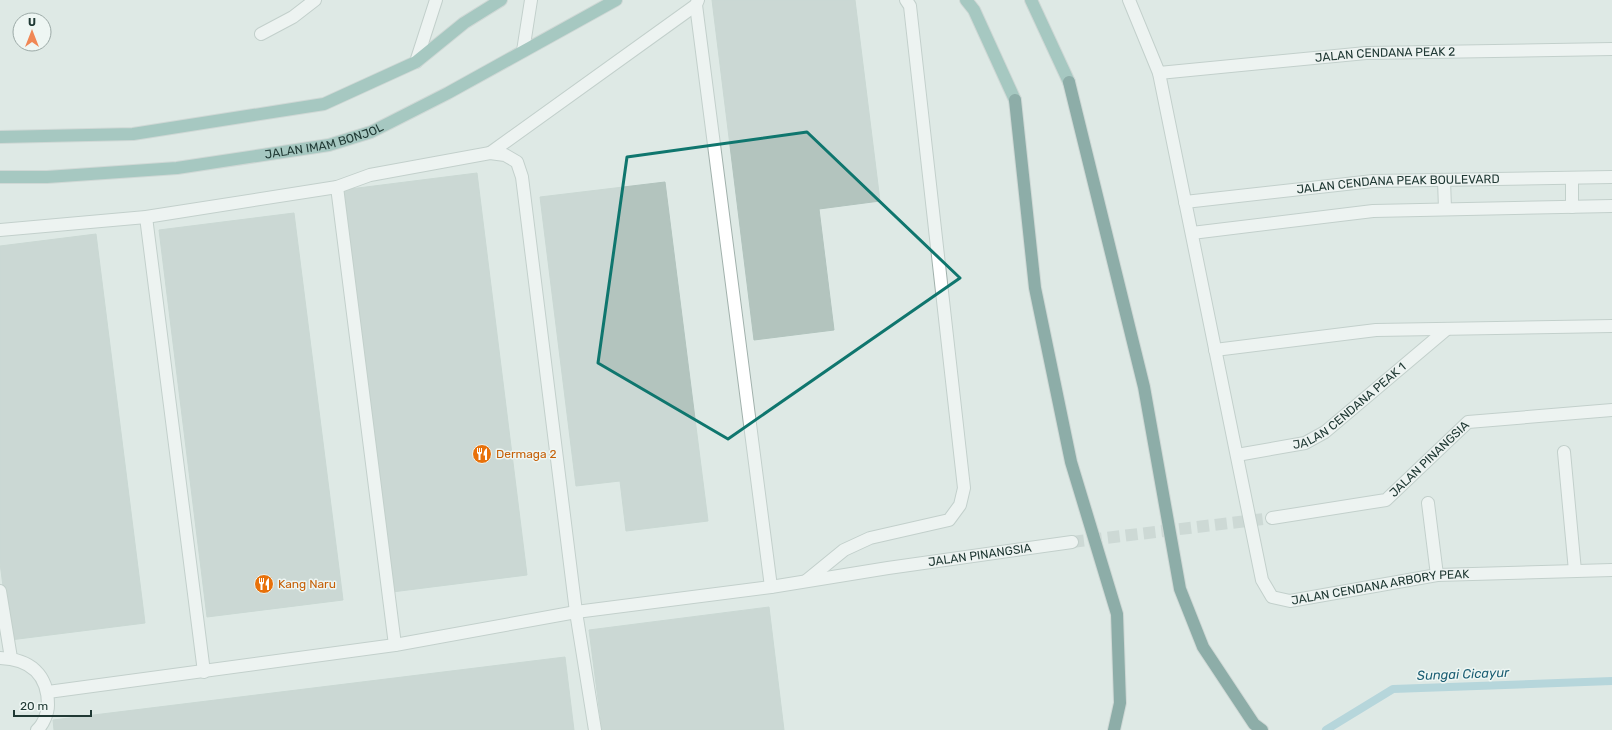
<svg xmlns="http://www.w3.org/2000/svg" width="1612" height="730" font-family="Rubik,sans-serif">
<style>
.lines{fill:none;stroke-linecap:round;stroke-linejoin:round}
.stream{stroke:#86becf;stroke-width:8}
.building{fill:#b3c4be;stroke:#b1c3bd}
.street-tunnel{stroke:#b8c6c2;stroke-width:12;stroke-dasharray:12 6;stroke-linecap:butt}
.lane-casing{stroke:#a1b1ac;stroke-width:14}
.street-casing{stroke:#a1b1ac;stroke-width:14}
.primary-casing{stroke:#bcc4c2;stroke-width:14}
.highway-casing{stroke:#bcc4c2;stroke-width:14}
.lane{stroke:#fff;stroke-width:12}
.street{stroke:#fff;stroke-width:12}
.primary{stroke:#639f94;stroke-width:12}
.highway{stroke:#2c645d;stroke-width:12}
.marked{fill:none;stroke:#0f766e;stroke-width:3;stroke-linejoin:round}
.labels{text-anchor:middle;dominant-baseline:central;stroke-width:3;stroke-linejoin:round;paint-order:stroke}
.street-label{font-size:12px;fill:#203934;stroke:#eef6f3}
.food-label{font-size:12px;fill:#c56008;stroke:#eef6f3;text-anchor:start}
.water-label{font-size:13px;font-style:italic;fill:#1b5e73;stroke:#eef6f3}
</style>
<rect width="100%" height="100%" fill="#dee9e5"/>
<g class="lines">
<!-- stream -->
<path class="stream" d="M1326 730 1393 689 1612 681"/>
</g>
<!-- building -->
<g class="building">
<path d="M712 0H855L880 201 819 209 834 330 754 340Z"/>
<path d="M477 173 527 575 392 592 342 190Z"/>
<path d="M665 182 708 521 626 531 620 481 576 486 540 197Z"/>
<path d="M294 213 343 600 207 617 159 230Z"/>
<path d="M96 234 145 623 10 640 0 563V246Z"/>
<path d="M769 607 784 730H602L589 630Z"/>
<path d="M565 657 574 730H54L53 720Z"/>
</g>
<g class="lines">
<!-- street-tunnel -->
<path class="street-tunnel" d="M1072 542 1272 518"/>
<defs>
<g id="lane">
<path d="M698 0 696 5 771 587"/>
<path d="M261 34 293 17 315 0"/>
<path d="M490 153 696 5"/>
<path d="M337 187 395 645"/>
<path d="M146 217 204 672"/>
<path d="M0 230 146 217 337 187 370 175 490 153 505 155 517 162 522 177 576 612 595 730"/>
<path d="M806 581 844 550 870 538 949 520 960 505 964 488 910 6 906 0"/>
<path d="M0 591 11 658"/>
<path d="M0 658C30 659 48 674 48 705 48 713 43 725 37 730"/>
<path id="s1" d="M48 692 395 645 576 612 771 587 888 568 1072 542"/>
</g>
<g id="street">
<path id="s2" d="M1129 0 1159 73 1262 580 1272 597 1290 601 1437 575 1612 570"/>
<path d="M523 51 531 0"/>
<path d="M416 62 436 0"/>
<path id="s3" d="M1159 73 1366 53 1612 49"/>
<path d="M1444 180 1445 209"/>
<path id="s4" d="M1185 202 1373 181 1612 177"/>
<path d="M1572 207V178"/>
<path d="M1192 233 1373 211 1612 206"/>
<path d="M1215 350 1376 330 1612 326"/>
<path d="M1564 452 1575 571"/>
<path id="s5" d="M1237 455 1305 443 1325 432 1447 329"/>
<path d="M1428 503 1437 575"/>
<path id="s6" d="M1272 518 1386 500 1468 422 1612 410"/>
</g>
<g id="primary">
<path d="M966 0 974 10 1015 100"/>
<path d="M1031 0 1069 82"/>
<path d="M0 137 133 134 324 104 416 62 464 23 501 0"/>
<path id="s7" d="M0 177H47L177 168 329 145 371 132 391 122 448 93 616 0"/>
</g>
<g id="highway">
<path d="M1069 82 1144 387 1180 589 1203 647 1254 724 1262 730"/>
<path d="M1015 100 1035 288 1071 462 1117 614 1120 703 1114 730"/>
</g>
</defs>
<!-- lane casing -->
<use href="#lane" class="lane-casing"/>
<!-- street casing -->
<use href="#street" class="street-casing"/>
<!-- primary casing -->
<use href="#primary" class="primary-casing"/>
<!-- highway casing -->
<use href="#highway" class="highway-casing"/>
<!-- lane -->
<use href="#lane" class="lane"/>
<!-- street -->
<use href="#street" class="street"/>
<!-- primary -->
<use href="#primary" class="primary"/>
<!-- highway -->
<use href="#highway" class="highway"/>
</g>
<!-- marked area -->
<path d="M0 0H1612V730H0ZM807 132 960 278 728 439 598 363 627 157Z" fill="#dee9e5" fill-opacity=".55" fill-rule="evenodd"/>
<path class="marked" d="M807 132 960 278 728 439 598 363 627 157Z"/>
<!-- icons -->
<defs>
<symbol id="restaurant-disc" viewBox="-11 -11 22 22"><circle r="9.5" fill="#e8710a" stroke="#eef6f3"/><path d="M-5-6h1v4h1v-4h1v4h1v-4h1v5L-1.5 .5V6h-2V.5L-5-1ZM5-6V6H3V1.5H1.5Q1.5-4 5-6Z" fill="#fff"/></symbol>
</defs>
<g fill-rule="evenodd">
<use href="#restaurant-disc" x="471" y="443" width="22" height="22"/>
<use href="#restaurant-disc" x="253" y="573" width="22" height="22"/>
</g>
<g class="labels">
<!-- street labels -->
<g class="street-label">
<text stroke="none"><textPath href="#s3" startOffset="227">JALAN CENDANA PEAK 2</textPath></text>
<text stroke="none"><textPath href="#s7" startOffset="327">JALAN IMAM BONJOL</textPath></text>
<text stroke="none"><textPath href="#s4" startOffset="214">JALAN CENDANA PEAK BOULEVARD</textPath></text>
<text stroke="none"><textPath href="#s5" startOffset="126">JALAN CENDANA PEAK 1</textPath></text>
<text stroke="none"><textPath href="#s6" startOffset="175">JALAN PINANGSIA</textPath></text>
<text stroke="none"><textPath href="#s1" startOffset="942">JALAN PINANGSIA</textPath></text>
<text stroke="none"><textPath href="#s2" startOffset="726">JALAN CENDANA ARBORY PEAK</textPath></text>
</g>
<!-- food labels -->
<g class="food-label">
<text x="496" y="454">Dermaga 2</text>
<text x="278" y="584">Kang Naru</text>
</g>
<!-- water labels -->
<g class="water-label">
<text transform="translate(1463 674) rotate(-2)">Sungai Cicayur</text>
</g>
</g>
<!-- north arrow -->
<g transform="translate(32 32)"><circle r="19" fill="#eef6f3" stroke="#9caaa7"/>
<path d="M0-3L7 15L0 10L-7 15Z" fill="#f08755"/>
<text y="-6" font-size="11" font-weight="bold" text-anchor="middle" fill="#203934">U</text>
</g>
<!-- scale -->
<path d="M14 710v6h77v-6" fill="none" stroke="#203934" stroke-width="2"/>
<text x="20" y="710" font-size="12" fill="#203934" stroke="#eef6f3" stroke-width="3" paint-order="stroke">20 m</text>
</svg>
